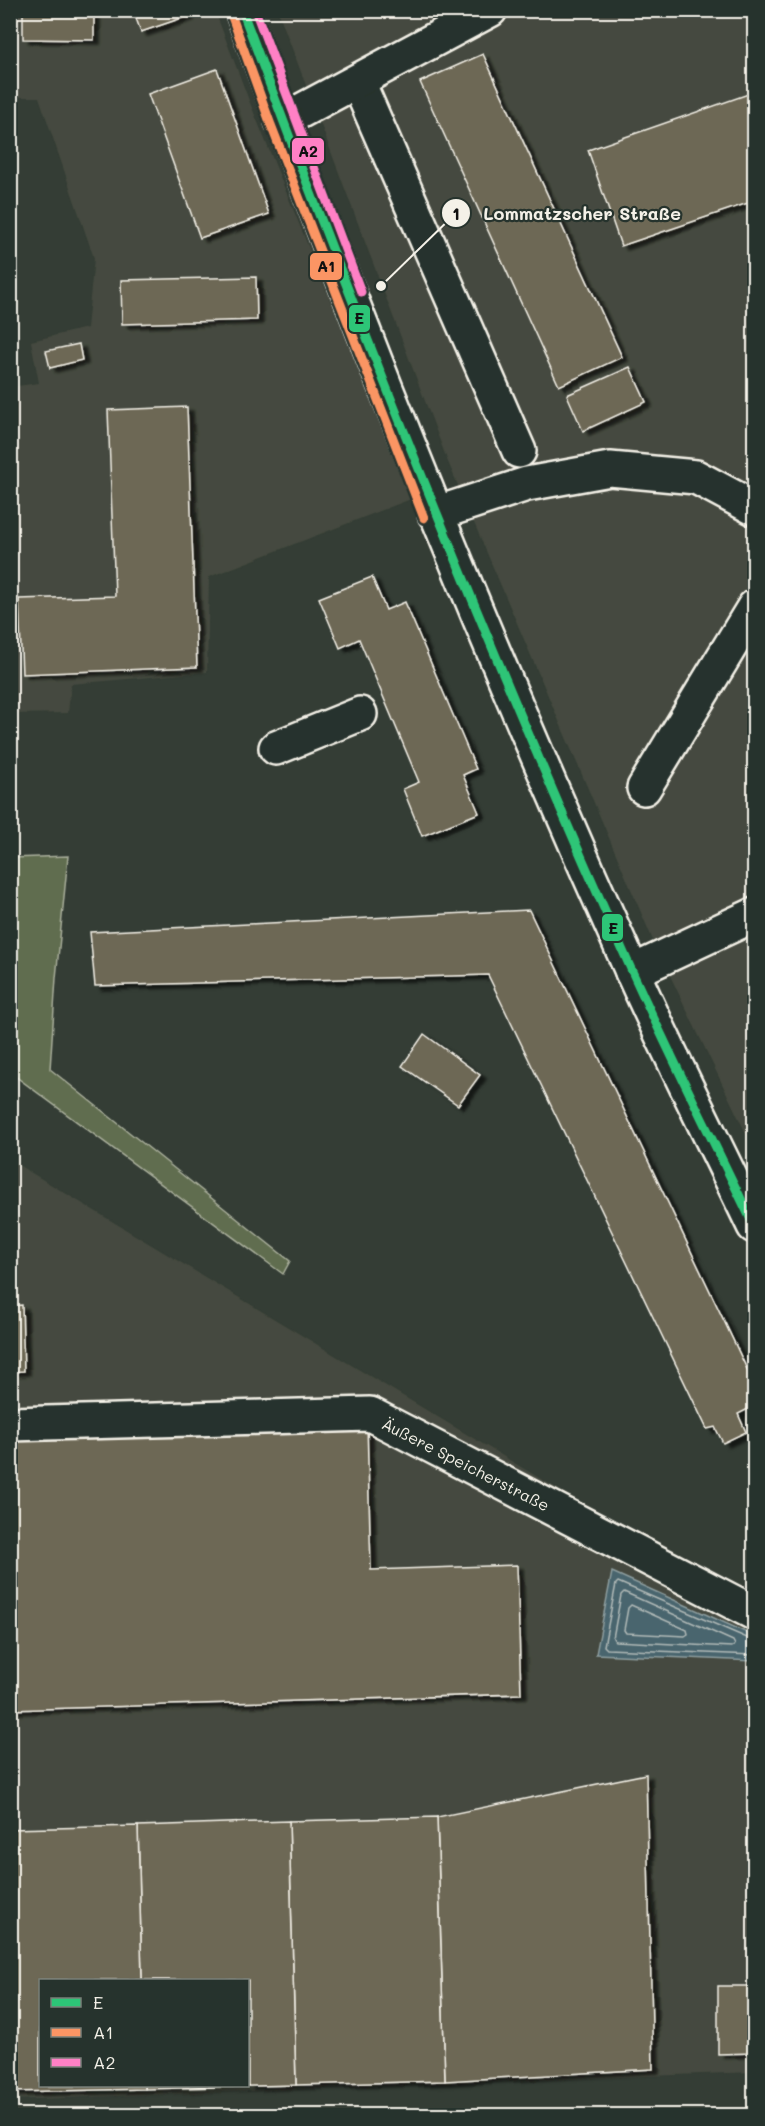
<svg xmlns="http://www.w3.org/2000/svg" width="765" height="2126" font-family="Mali,sans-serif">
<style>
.built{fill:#454a3f;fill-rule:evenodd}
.green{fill:#606d4f;stroke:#aaaf9c;stroke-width:1.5}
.water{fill:#49656e;stroke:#8d9d9f;stroke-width:1.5}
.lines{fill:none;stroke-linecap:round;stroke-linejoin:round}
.shore{stroke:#b0b9b7;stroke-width:1.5}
.building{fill:#6d6755;stroke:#f4f1e8;stroke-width:1.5;filter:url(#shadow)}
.minor-casing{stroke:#f4f1e8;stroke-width:38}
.minor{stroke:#26332d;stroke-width:33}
.bus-1-casing{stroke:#26332d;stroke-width:14}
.bus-2-casing{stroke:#26332d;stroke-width:14}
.bus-3-casing{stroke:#26332d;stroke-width:14}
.bus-1{stroke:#2dc577;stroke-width:9}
.bus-2{stroke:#fb9564;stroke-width:9}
.bus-3{stroke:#ff80c5;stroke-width:9}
.labels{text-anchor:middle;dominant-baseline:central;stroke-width:4.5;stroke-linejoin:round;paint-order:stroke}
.street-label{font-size:16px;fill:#f4f1e8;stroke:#26332d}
.leader{fill:none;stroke:#f4f1e8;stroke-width:2}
.callout-dot{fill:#f4f1e8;stroke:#26332d;stroke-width:2}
.mark-label{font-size:18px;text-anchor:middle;font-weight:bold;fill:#111}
.callout-label{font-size:18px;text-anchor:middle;font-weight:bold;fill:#f4f1e8;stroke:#26332d;stroke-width:4.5;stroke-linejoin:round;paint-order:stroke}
.line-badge{stroke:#26332d;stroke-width:2}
.pale-badge-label{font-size:16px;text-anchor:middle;font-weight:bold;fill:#111}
</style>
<defs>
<filter id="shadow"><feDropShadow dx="6" dy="4" stdDeviation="1.5" flood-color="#0009"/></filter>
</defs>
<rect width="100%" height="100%" fill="#343d35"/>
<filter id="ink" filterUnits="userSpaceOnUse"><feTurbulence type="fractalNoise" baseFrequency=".0167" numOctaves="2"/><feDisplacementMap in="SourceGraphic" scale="12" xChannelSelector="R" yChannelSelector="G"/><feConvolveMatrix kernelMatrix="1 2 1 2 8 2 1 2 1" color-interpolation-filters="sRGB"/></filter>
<g filter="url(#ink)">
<!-- built -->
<g class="built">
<path d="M11 11H215L250 103 411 499 209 577 207 672 71 684 68 713 11 714 10 387 39 383 31 341 87 328 94 258 39 97H11Z"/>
<path d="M278 11H754V1150L652 938 448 462Z"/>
<path d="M10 1160 754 1607V2072L11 2100ZM40 1980H248V2086H40Z"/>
</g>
<!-- green -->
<path class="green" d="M68 856 56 978 50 1069 290 1261 283 1274 11 1073V858Z"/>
<!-- water -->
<path class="water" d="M612 1572 754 1636V1661L596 1654Z"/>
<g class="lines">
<!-- shore -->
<g class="shore">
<path d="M624 1592 733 1641 735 1645 732 1647 615 1641 613 1638 621 1595Z"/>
<path d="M631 1605 687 1630 688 1634 685 1636 626 1633 624 1630 628 1608Z"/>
<path d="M754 1641 618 1582 616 1584 604 1646 607 1649 754 1655"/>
</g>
</g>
<!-- building -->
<g class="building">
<path d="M23 10H94V40L23 39Z"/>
<path d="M133 10H186L188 16 141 32Z"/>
<path d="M483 54 622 357 559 386 420 82Z"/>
<path d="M217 69 269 214 200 238 148 94Z"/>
<path d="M754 92V201L621 246 588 150Z"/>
<path d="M256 277 257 320 122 324 121 280Z"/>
<path d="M79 344 82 360 50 368 46 351Z"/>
<path d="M630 367 646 402 583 431 567 395Z"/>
<path d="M187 407 197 667 22 674 19 599 115 596 108 410Z"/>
<path d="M372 577 386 610 405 602 476 769 463 775 479 813 422 836 403 789 419 782 359 639 340 648 319 598Z"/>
<path d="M529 910 754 1384V1406L738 1414 746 1432 723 1443 715 1427 707 1429 488 975 95 986 90 932Z"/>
<path d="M424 1034 480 1075 458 1105 402 1066Z"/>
<path d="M22 1305 24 1371 10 1372V1306Z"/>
<path d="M367 1425 371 1570 517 1565 521 1694 10 1710V1435Z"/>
<path d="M646 1774 653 2069 445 2081 437 1817Z"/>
<path d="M437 1817 445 2081 296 2085 289 1821Z"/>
<path d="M289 1821 296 2085 145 2089V2086H248V1980H142L138 1826Z"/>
<path d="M138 1826 142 1980H40V2086H145V2089L10 2092V1829Z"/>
<path d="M718 1986H754V2053L718 2054Z"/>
</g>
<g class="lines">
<defs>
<g id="minor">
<path d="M242 10C360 334 490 654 631 969 670 1056 713 1140 754 1226"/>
<path d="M358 82 519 451"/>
<path d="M282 121 490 10"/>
<path d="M435 514 527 484 610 469 696 477 754 508"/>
<path d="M276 748 360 714"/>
<path d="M644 788 754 607"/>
<path d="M632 972 754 915"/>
<path d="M10 1424 370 1414 754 1613"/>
</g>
</defs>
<!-- minor casing -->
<use href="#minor" class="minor-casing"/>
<!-- minor -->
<use href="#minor" class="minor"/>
<defs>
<path id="bus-1" d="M242 10C362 334 490 654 631 969 670 1056 713 1140 754 1226"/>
<path id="bus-2" d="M231 14 271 125 424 518"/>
<path id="bus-3" d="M255 10 361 292"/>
</defs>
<!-- bus-1 casing -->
<use href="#bus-1" class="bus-1-casing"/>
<!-- bus-2 casing -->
<use href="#bus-2" class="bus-2-casing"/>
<!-- bus-3 casing -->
<use href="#bus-3" class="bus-3-casing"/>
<!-- bus-1 -->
<use href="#bus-1" class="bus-1"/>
<!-- bus-2 -->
<use href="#bus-2" class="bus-2"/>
<!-- bus-3 -->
<use href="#bus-3" class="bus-3"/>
</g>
</g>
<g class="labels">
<!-- street labels -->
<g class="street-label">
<text transform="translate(466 1464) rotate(27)">Äußere Speicherstraße</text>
</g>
</g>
<!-- callouts -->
<path class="leader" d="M381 286L456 213"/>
<g class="callout-dot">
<circle cx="381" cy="286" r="6"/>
<circle cx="456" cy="213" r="15"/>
</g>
<g class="mark-label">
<text x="456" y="220">1</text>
</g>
<g class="callout-label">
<text x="582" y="220">Lommatzscher Straße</text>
</g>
<g class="line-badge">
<rect x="291" y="137" width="34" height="28" rx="6" fill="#ff80c5"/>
<rect x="309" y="252" width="34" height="29" rx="6" fill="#fb9564"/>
<rect x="348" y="304" width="23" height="29" rx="6" fill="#2dc577"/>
<rect x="601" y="913" width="23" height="29" rx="6" fill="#2dc577"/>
</g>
<g class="pale-badge-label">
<text x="308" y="157">A2</text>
<text x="326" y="272">A1</text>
<text x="359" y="324">E</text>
<text x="613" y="934">E</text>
</g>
<!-- margin -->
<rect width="765" height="2126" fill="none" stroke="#26332d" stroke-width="36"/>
<rect x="18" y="18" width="729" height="2090" fill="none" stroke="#f4f1e8" stroke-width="2" filter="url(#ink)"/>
<!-- legend -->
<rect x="39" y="1979" width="210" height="108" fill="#26332d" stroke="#787f78" stroke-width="1.5"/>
<rect x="51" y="1998" width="30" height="9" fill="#2dc577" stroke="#787f78" stroke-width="1.5"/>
<text x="93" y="2009" font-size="18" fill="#f4f1e8">E</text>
<rect x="51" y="2028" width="30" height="9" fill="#fb9564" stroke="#787f78" stroke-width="1.5"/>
<text x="93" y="2039" font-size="18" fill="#f4f1e8">A1</text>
<rect x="51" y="2058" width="30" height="9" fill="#ff80c5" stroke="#787f78" stroke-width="1.5"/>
<text x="93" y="2069" font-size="18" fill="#f4f1e8">A2</text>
</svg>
